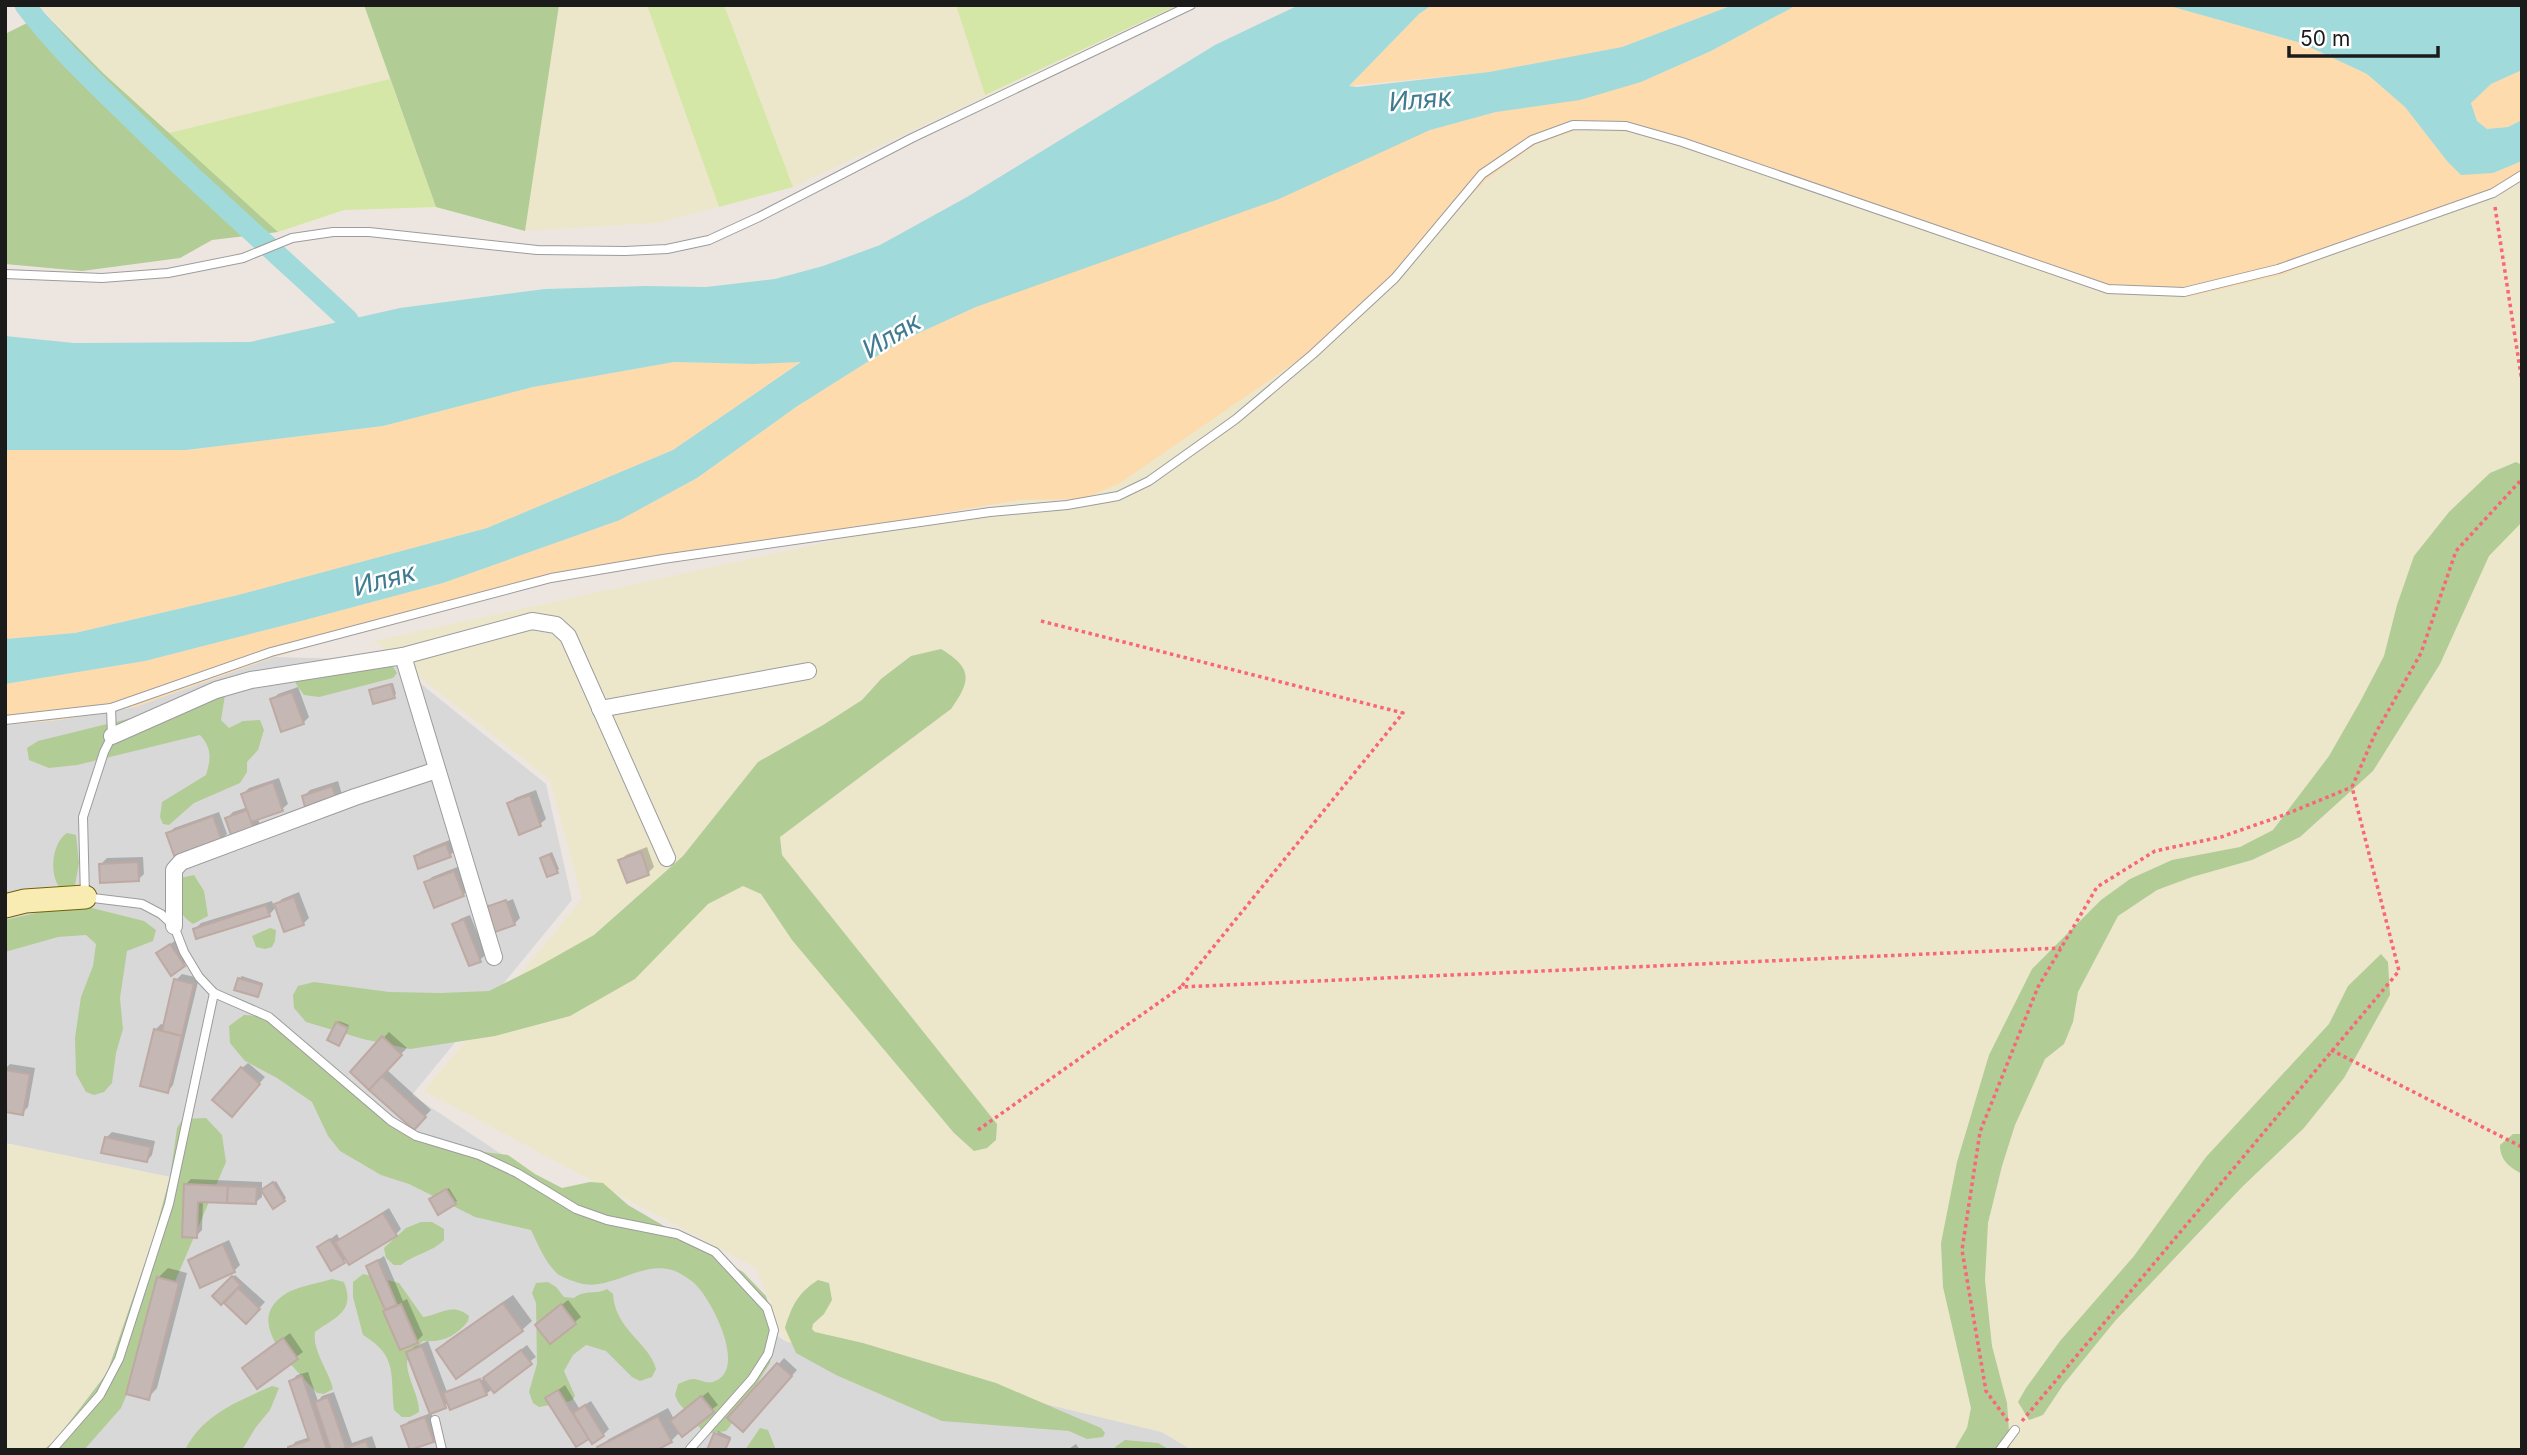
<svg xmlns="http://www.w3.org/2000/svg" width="2527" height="1455" font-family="Inter,sans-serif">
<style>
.residential{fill:#d9d8d8}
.farmland{fill:#ece7cb}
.grass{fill:#d5e7a6}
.forest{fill:#b2cc95}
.sand{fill:#fedbad}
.water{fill:#a1dada}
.shadow{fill:#0003}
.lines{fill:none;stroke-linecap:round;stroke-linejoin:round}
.canal{stroke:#a1dada;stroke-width:21}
.building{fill:#c4b7b4;stroke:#bea9a3;stroke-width:2}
.lane-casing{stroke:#9c9c9c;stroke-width:10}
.street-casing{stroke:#9c9c9c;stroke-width:18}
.secondary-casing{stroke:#6e6206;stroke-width:25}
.path{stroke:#f86678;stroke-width:3.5;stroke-dasharray:3.5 3.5;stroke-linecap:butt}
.lane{stroke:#fff;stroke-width:8}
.street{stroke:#fff;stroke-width:16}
.secondary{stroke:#f8ecb3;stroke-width:23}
.labels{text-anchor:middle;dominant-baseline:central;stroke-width:5;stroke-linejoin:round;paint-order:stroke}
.water-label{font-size:26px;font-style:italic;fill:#417b91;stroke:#fff}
</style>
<rect width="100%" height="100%" fill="#ede6e0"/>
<!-- residential -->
<path class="residential" d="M274 657 391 660 546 784 572 900 412 1095 785 1341 1162 1432 1192 1450H43L55 1441 170 1177 5 1143V725L59 720 135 707Z"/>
<!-- farmland -->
<g class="farmland">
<path d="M39 5H1178L793 187 657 223 525 231 435 207 344 210 278 232 103 73Z"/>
<path d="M1577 130 1630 132 1685 147 2111 294 2188 297 2522 176V1450H1192L1162 1432 785 1341 756 1268 424 1091 582 899 550 780 374 641 1019 500 1083 499 1338 333 1486 180 1535 145Z"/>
<path d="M5 1143 170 1177 153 1240 107 1373 55 1441 43 1450H5Z"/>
</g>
<!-- grass -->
<g class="grass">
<path d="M647 5H724L793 187 719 207Z"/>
<path d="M956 5H1178L985 95Z"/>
<path d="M390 79 436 207 344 210 278 232 169 133Z"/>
</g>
<!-- forest -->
<g class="forest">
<path d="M364 5H559L525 231 436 207Z"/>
<path d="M45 14 103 73 278 232 212 240 180 258 82 271 5 264V34Z"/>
<path d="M2516 462 2522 465V522L2489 556 2440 664 2373 771 2300 837 2252 860 2192 877 2157 890 2118 916 2078 992 2073 1022 2064 1044 2045 1059 2015 1125 2002 1166 1988 1223 1985 1280 1992 1346 2007 1403 2010 1445 2008 1450H1954L1967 1428 1971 1408 1943 1287 1941 1243 1957 1162 1989 1055 2032 969 2101 900 2130 879 2172 860 2240 847 2273 830 2329 756 2360 702 2384 656 2397 605 2414 556 2449 512 2490 473Z"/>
<path d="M941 649C973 668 971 681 951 709L780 837 782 855 997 1124 996 1140 987 1148 974 1151 954 1133 792 940 761 894 743 886 708 904 635 979 570 1016 495 1036 410 1049 363 1039 306 1022 294 1008 293 995 298 986 314 982 389 992 441 993 489 991 539 966 594 935 683 856 758 762 823 725 862 700 881 679 911 656Z"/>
<path d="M364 662 393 667 397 673 393 678 319 697 304 695 296 684 295 676Z"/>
<path d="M225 695 221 720 229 728 243 721 260 720 264 730 258 750 247 762V772L240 783 194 803 169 825 163 824 160 817 162 802 206 775C211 759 212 748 200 735L77 765 49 768 29 760 27 748 38 741Z"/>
<path d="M67 833 76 835 79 863 75 885 59 887C49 872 52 843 67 833Z"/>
<path d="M194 875 204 891 208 916 193 924C175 913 177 896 180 878Z"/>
<path d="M76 904 144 921 156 930 153 941 127 951 120 998 123 1029 116 1053 112 1083 104 1092 94 1095 86 1092 76 1074 75 1038 81 997 93 966 96 944 86 935 58 937 5 952V920Z"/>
<path d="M270 928 276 930 275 941 272 947 265 949 256 947 252 936Z"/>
<path d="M2381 954 2388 962 2390 995 2344 1078 2304 1128 2243 1186 2115 1321 2063 1385 2043 1415 2029 1420 2018 1402 2026 1388 2060 1341 2134 1256 2206 1157 2329 1024 2348 986Z"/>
<path d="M244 1015 260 1016 424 1141 461 1153 484 1152 508 1155 535 1174 562 1188 590 1182 603 1183 628 1205 743 1272 766 1296 776 1329 770 1363 730 1426 726 1431 705 1434 678 1402 675 1395 678 1384C683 1382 689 1379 693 1379 703 1380 709 1386 719 1379 744 1362 711 1299 695 1284 690 1279 679 1272 672 1270 640 1261 609 1292 579 1283 573 1281 564 1278 559 1275 546 1265 538 1244 531 1230L475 1217 409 1184 381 1175 340 1151 328 1136 312 1102 277 1078 245 1061 230 1043 229 1026Z"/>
<path d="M206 1118 222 1135 226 1162 121 1408 84 1450H43L55 1441 107 1373 153 1240 170 1177 177 1128 183 1119Z"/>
<path d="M2513 1134H2522V1174C2509 1167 2500 1160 2500 1145Z"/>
<path d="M421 1222H432L444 1229V1240C433 1252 414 1254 401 1265H394L386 1258 384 1248 406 1228Z"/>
<path d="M363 1274 399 1283 423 1317C440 1315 452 1302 469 1316L468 1321C457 1336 441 1343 423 1341 418 1346 410 1352 408 1358 403 1372 420 1395 419 1412L410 1417H402L394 1410C390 1374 398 1356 363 1335L353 1297V1282Z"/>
<path d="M332 1279 344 1282C356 1312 335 1317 315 1332 312 1350 329 1371 333 1389L324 1394 317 1393C298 1371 245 1326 280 1298 292 1287 316 1284 332 1279Z"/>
<path d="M818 1280 829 1283 832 1300 824 1314 813 1324 812 1329 815 1332 863 1343 996 1383 1101 1428 1105 1433 1103 1437 1087 1439 1069 1431 942 1421 836 1375 796 1353 785 1328C792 1305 798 1293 818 1280Z"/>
<path d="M548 1282 556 1287 564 1297 574 1298C585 1289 596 1295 607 1289L613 1294C615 1330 649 1342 656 1369L652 1377 640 1381 632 1377 606 1351 586 1345 573 1355 564 1371 575 1396 571 1401 539 1407 533 1403 529 1392 537 1364 536 1303 532 1293 536 1283Z"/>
<path d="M272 1386 279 1388 270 1410 256 1427 242 1450H185C203 1414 237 1402 272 1386Z"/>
<path d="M760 1428 768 1430 776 1450H745Z"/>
<path d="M1125 1440 1158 1443 1170 1450H1117L1115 1447Z"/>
</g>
<!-- sand -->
<g class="sand">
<path d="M1432 5H1733L1622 47 1489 72 1349 86 1419 14Z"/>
<path d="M1797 5H2166L2301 43 2367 74 2405 107 2447 161 2493 173 2522 161V176L2497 189 2281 275 2188 297 2111 294 1685 147 1630 132 1577 130 1535 145 1486 180 1338 333 1120 483 1083 499 1019 500 512 588 274 657 135 707 59 720 5 725V684L145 661 305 620 443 583 620 520 697 478 796 407 899 342 976 307 1361 159 1430 130 1496 112 1641 82 1711 51Z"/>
<path d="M2522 70V120L2508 127 2487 129 2477 121 2471 102 2491 84Z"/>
<path d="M802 361 673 450 487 528 238 595 75 633 5 639V450H186L383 426 533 387 674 362 754 364Z"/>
</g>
<!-- water -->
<g class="water">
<path d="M1299 5H1432L1419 14 1349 86 1357 87 1489 72 1622 47 1733 5H1797L1711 51 1641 82 1580 100 1496 112 1430 130 1279 199 976 307 899 342 796 407 697 478 620 520 443 583 305 620 145 661 5 684V639L75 633 238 595 487 528 673 450 801 362 754 364 674 362 533 387 383 426 186 450H5V336L74 343 250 342 400 308 545 289 646 286 706 287 775 279 823 266 880 245 967 197 1215 45Z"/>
<path d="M2166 5H2522V70L2491 84 2471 103 2477 121 2487 129 2508 127 2522 120V161L2493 173 2461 175 2447 161 2405 107 2367 74 2301 43Z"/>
</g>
<!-- shadow -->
<g class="shadow">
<path d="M393 683 396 694 394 696 371 691Z"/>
<path d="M298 687 309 717 303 723 272 700 278 694Z"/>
<path d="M279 778 288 804 282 809 258 818 260 825 254 831 227 818 233 812 248 807 243 794 249 788Z"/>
<path d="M338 781 342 794 336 799 304 796 310 790Z"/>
<path d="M536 790 546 819 540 824 520 832 509 804 515 798Z"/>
<path d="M219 812 227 834 221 840 168 834 174 828Z"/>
<path d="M452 839 456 850 450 855 416 856 422 851Z"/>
<path d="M647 847 654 867 648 873 620 861 626 855Z"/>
<path d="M552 852 559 869 557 871 542 858Z"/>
<path d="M143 857 144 874 138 880 101 864 107 858Z"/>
<path d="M460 866 469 889 463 895 426 883 432 877Z"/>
<path d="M299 892 309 918 303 924 277 906 269 915 195 929 201 923 272 901 274 907 282 899Z"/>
<path d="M513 899 520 918 514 924 485 909 489 904V908Z"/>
<path d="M470 915 486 954 480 960 454 925 460 919Z"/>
<path d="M177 939 190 959 172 973 158 954Z"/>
<path d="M182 974 199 978 173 1085 168 1091 155 1030 161 1024 165 1025 176 980Z"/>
<path d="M242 976 263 983 258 995 239 979Z"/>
<path d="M339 1021 349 1025 341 1041 337 1023Z"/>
<path d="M389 1032 407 1048 386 1069 431 1110 414 1128 352 1072Z"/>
<path d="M248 1063 265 1077 237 1109 242 1068Z"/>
<path d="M10 1064 35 1068 28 1107 22 1113 5 1110V1069Z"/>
<path d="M112 1132 155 1141 152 1155 147 1161 106 1138Z"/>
<path d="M191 1179 262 1182V1197L256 1202 203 1201 202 1230 196 1236 185 1185Z"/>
<path d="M276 1181 286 1198 284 1200 266 1187Z"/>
<path d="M449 1188 457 1201 455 1203 434 1197Z"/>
<path d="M389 1208 401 1229 396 1234 347 1258 332 1269 319 1248 337 1234 340 1240Z"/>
<path d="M229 1240 240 1265 234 1271 190 1261 196 1255Z"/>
<path d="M384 1256 403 1301 407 1299 423 1335 417 1341 401 1348 368 1266Z"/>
<path d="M168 1268 187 1273 157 1388 148 1398 158 1278Z"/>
<path d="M235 1275 265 1302 246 1322 224 1300 214 1296Z"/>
<path d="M513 1295 532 1321 522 1330 456 1376 438 1350 447 1341Z"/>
<path d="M568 1300 581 1317 550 1342 543 1319Z"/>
<path d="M290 1333 303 1352 257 1386 244 1368Z"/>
<path d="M428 1341 447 1392 450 1389V1392L489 1377 491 1372 527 1345 536 1357 486 1394 449 1403 431 1412 439 1435 433 1441 403 1426 409 1421 431 1413 409 1353 414 1347Z"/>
<path d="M784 1358 797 1370 749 1424 730 1418Z"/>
<path d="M308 1372 318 1401 322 1396 334 1392 352 1443 372 1436 377 1450H290L295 1442 310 1437 291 1381 297 1375Z"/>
<path d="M565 1385 579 1408 591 1401 609 1429 603 1435 590 1437 576 1445 547 1398Z"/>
<path d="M708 1392 718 1405 680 1432 671 1441 599 1448 609 1439 668 1408 674 1419Z"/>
<path d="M718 1431 731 1437 726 1450H709Z"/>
<path d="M1076 1444 1080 1450H1067Z"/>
</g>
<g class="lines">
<!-- canal -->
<path class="canal" d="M25 5C55 45 92 80 128 115 199 186 275 251 348 320"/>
</g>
<!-- building -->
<g class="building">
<path d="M391 684 395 698 373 704 369 690Z"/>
<path d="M292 692 304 724 281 732 270 699Z"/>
<path d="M273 782 283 811 251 822 241 794Z"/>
<path d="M332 786 337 801 306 811 302 796Z"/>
<path d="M530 795 541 826 519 835 507 803Z"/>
<path d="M247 810 255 833 233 840 225 818Z"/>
<path d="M213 816 222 841 175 858 166 833Z"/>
<path d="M446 844 451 857 418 869 414 856Z"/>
<path d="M641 852 649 875 627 883 618 860Z"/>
<path d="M550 854 558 873 547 877 540 858Z"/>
<path d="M138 862 139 881 100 883 99 864Z"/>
<path d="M454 871 464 896 434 908 424 882Z"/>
<path d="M294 897 304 925 284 932 274 904Z"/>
<path d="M506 900 515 925 492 933 483 908Z"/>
<path d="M266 905 270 916 196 939 193 929Z"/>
<path d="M464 919 481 962 469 966 452 924Z"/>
<path d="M170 944 185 966 171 976 156 953Z"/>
<path d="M238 978 262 985 258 997 234 990Z"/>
<path d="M174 979 194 984 182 1036 162 1031Z"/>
<path d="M336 1022 348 1028 339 1046 327 1040Z"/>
<path d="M154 1029 182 1036 168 1093 140 1086Z"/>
<path d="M382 1036 402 1055 369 1090 350 1072Z"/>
<path d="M241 1067 260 1084 232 1117 212 1100Z"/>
<path d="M5 1070 30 1074 23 1115 5 1112Z"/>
<path d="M382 1076 426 1117 414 1130 369 1090Z"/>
<path d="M105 1137 151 1147 147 1162 101 1153Z"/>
<path d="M273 1182 285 1201 273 1209 261 1190Z"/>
<path d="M184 1184 228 1186 227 1203 198 1202 197 1238 182 1237Z"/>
<path d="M228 1186 257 1187 256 1204 227 1203Z"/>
<path d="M446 1189 456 1204 438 1215 429 1199Z"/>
<path d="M383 1213 397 1236 349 1265 335 1242Z"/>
<path d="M330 1239 345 1263 331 1271 317 1247Z"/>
<path d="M223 1244 235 1272 200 1288 188 1260Z"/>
<path d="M378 1260 397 1305 385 1310 366 1266Z"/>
<path d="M232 1276 241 1285 221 1305 212 1296Z"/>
<path d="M157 1277 179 1283 149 1400 126 1394Z"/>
<path d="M238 1288 260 1309 246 1324 224 1303Z"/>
<path d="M503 1303 523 1331 456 1379 436 1350Z"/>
<path d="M401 1304 418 1343 400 1350 383 1311Z"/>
<path d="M561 1304 576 1324 550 1344 535 1325Z"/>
<path d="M283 1338 298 1359 257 1389 242 1368Z"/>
<path d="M422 1346 446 1408 430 1414 406 1352Z"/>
<path d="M422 1346 446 1408 430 1414 406 1352Z"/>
<path d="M521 1350 532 1364 494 1393 483 1378Z"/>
<path d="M777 1363 792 1376 743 1432 727 1418Z"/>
<path d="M302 1376 327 1450H288V1447L309 1440 289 1381Z"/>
<path d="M480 1379 487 1395 450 1410 443 1393Z"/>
<path d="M558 1390 589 1439 576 1447 545 1398Z"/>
<path d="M701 1396 714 1412 682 1437 670 1421Z"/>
<path d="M328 1397 346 1448 341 1450H331L315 1402Z"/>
<path d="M585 1405 604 1436 592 1444 573 1413Z"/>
<path d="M658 1416 672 1442 657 1450H598L597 1447Z"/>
<path d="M425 1417 434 1442 410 1450 401 1426Z"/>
<path d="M714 1433 730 1439 725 1450H707Z"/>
<path d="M366 1441 370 1450H341L346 1448Z"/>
</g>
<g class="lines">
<defs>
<g id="lane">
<path d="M5 274 102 278 168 273 243 258 292 238 333 232H369L537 250 625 251 667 249 709 240 759 217 912 138 1191 5"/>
<path d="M111 708 112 736 104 752 83 817 85 897 142 904 161 914 174 926 184 952 199 977 214 993 269 1017 391 1121 416 1136 479 1155 517 1173 576 1209 607 1220 677 1234 715 1252 767 1308 774 1330 768 1354 752 1379 690 1449"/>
<path d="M5 720 111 708 271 652 551 578 663 559 990 512 1067 505 1118 496 1149 481 1236 419 1313 354 1395 278 1482 174 1532 140 1573 125 1626 126 1682 142 2108 289 2184 292 2278 269 2493 193 2522 175"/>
<path d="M435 1420 442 1450"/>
<path d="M52 1450 100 1395 119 1359 169 1204 214 993"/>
<path d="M2000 1450 2015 1430"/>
</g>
<g id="street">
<path d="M600 709 808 671"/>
<path d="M112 736 216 690 251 680 403 656"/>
<path d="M174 926V870L181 862 355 797 437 770"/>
<path d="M494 957 403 656 532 621 556 625 568 636 667 858"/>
</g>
<path id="secondary" d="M5 906 25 901 85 897"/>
</defs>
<!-- lane casing -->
<use href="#lane" class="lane-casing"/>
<!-- street casing -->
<use href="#street" class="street-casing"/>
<!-- secondary casing -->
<use href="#secondary" class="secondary-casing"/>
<!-- path -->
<g class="path">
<path d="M2495 207 2522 382"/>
<path d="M1041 621 1403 713 1181 987"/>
<path d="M2331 1050 2522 1147"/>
<path d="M978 1130 1181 987 2061 948"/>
<path d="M2008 1421 1986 1391 1962 1250 1980 1132 2038 987 2097 887 2155 851 2221 837 2284 815 2352 787"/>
<path d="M2022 1421 2399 971 2352 787 2374 736 2421 653 2456 551 2522 479"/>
</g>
<!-- lane -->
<use href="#lane" class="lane"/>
<!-- street -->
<use href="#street" class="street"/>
<!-- secondary -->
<use href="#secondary" class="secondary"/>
</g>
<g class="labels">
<!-- water labels -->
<g class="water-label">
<text transform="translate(1420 99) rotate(-5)">Иляк</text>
<text transform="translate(891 335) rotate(-31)">Иляк</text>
<text transform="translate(384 579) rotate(-15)">Иляк</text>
</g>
</g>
<!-- border -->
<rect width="2527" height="1455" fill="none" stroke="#1b1b1b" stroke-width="14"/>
<!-- scale -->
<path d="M2289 46v10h149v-10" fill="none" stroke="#1b1b1b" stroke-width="3.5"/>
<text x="2300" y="46" font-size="21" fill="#1b1b1b" stroke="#ffffff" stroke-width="5" paint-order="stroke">50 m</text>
</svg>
